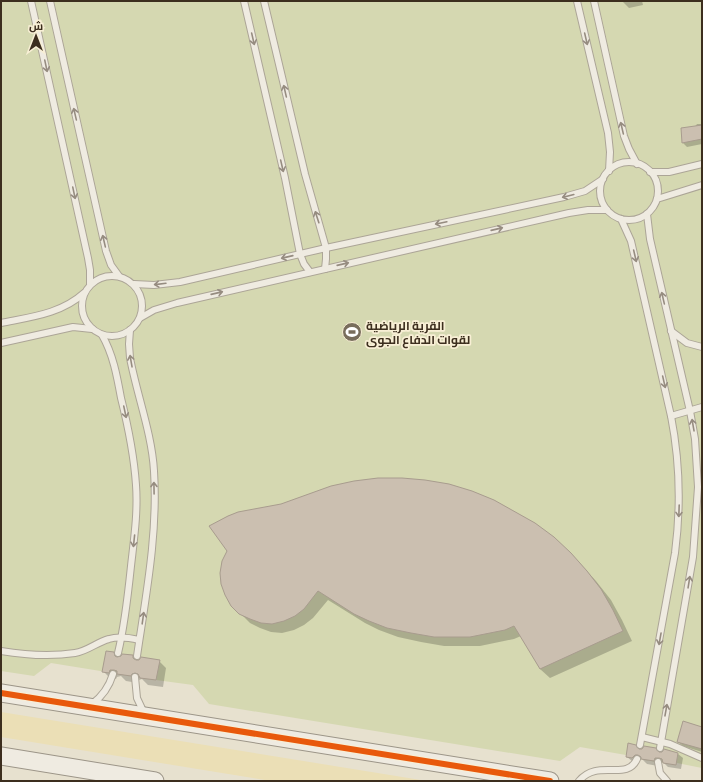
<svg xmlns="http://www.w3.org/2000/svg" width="703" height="782" font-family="Literata,Cairo,serif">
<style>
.green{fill:#d5d8b1}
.sand{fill:#ebdfb6}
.shadow{fill:#0003}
.building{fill:#cbbfb0;stroke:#a89c8e}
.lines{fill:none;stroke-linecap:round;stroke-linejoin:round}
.lane-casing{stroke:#aca597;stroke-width:8}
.secondary-casing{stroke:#9c9588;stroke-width:19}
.lane{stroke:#efebe1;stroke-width:6}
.secondary{stroke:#efebe1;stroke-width:17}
.cycleway-casing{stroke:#f8efd5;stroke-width:8}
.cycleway{stroke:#e8590c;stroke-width:6}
.oneway{stroke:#968c80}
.labels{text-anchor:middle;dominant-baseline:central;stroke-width:3.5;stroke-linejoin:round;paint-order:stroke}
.poi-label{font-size:12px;font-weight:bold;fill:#3c2e1e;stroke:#f8efd5;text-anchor:start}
</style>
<rect width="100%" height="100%" fill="#e7e1cf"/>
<!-- green -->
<path class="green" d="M1 1H702V768L677 763 676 765 626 757V755L580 747 560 761 209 704 193 685 156 680 51 663 34 676 1 671Z"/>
<!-- sand -->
<path class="sand" d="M1 712 427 781H271L1 737Z"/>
<!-- shadow -->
<g class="shadow">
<path d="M622 1H642L643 5 629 8Z"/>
<path d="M697 124H702V144L687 147 683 143Z"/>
<path d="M571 554 596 581 611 600 622 620 632 641 550 678 540 669 521 636 514 639 480 646H444L421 642 398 637 379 630 365 623 328 600 313 618 304 625 294 630 282 633 271 632 260 628 250 623 242 615 222 573Z"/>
<path d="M113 653 118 658 132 656 137 661H159L166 668 163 687 148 685 142 679 139 680 138 683 126 681 121 676 117 677 116 679 110 678 103 671Z"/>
<path d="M702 728V752L683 746 678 742Z"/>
<path d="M640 750 660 753 678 754 683 758 681 769 668 767 663 762 660 763 658 766 647 764 642 759H639L637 762 632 761 627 757Z"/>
</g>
<!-- building -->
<g class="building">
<path d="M702 125V139L682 143 681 128Z"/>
<path d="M378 478H402L425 480 449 484 472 491 494 500 535 523 554 537 571 553 587 571 601 589 613 610 623 631 540 669 514 626 505 630 470 637H434L411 633 387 628 369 621 354 614 318 591 304 609 295 616 284 621 272 624 261 623 250 619 239 614 231 606 225 595 221 584 220 573 222 561 227 551 209 526 228 516 238 512 281 504 331 486 354 481Z"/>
<path d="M106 651 114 652 115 656 117 657 121 656 122 654 133 655V658L136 660H139L141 657 160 660 156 680 140 678 138 674 135 673 132 674 131 676 117 674V671L114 670H110L109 673 102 672Z"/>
<path d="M683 721 702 727V749L677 742Z"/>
<path d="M628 743 636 745 639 749H642L644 746 656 748 659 752H662L664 749 678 753 676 765 663 763 662 759 659 758H655L654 761 641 759V757L638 755H635L632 758 626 757Z"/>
</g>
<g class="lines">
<defs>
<g id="lane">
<path d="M31 1 88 258 90 270V284"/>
<path d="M50 1 106 251 111 265 119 276"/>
<path d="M244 1 285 178 300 254 304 264 310 272"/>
<path d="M264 1 305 174 326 248V259L325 269"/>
<path d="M577 1 608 133 610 152 609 171"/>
<path d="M594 1 624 136 629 149 637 164"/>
<circle cx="629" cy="191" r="29"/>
<path d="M650 172H669L702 164"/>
<path d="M657 199 702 185"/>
<path d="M647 214 650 239 690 411 695 439 698 487 693 557 660 748"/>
<path d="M621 219 631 241 671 416C680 462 681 507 675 553L640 745"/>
<circle cx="112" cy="306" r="30"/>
<path d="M134 284 154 285 180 282 326 248 564 197 585 191 603 179"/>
<path d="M140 318 154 310 177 303 569 213 588 210H607"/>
<path d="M1 323C30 317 61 314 84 293"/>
<path d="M130 330 129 344 130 358C137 395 152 434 154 471 158 533 146 595 137 656"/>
<path d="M671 331 687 343 702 347"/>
<path d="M102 335C113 354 117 376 121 398 128 426 134 455 136 485 138 512 134 539 131 566 128 595 125 624 118 653"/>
<path d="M1 343 73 327 92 329"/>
<path d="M671 416 702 407"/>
<path d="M1 651C25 655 50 657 75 653 88 651 97 642 109 639 119 636 130 638 139 640"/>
<path d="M135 677 137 698 144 713"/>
<path d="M92 704C103 696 109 687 113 674"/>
<path d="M642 737 670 744 702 758"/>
<path d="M658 762 660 773 667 781"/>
<path d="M579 781C598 758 627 782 637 759"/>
</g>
<g id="secondary">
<path d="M1 693 550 781"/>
<path d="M1 756 155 781"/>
</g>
</defs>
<!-- lane casing -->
<use href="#lane" class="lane-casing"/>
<!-- secondary casing -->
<use href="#secondary" class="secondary-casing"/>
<!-- lane -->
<use href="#lane" class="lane"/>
<!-- secondary -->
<use href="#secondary" class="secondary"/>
<defs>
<path id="cycleway" d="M1 693 550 781"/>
</defs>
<!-- cycleway casing -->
<use href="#cycleway" class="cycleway-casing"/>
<!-- cycleway -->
<use href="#cycleway" class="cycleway"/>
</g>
<!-- one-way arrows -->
<defs><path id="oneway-shaft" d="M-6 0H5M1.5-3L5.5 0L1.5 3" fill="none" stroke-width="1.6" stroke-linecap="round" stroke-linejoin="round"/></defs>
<g class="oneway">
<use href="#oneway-shaft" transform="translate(253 39) rotate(77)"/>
<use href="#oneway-shaft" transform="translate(586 39) rotate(77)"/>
<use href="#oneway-shaft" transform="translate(46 66) rotate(78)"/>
<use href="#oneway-shaft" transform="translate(285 91) rotate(-103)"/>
<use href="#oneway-shaft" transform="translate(75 114) rotate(-103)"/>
<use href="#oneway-shaft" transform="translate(622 128) rotate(-103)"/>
<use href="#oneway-shaft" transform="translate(282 166) rotate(77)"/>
<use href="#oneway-shaft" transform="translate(74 193) rotate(78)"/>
<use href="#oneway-shaft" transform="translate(568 196) rotate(166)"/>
<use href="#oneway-shaft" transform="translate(317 217) rotate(-108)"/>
<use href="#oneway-shaft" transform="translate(441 223) rotate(168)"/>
<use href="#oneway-shaft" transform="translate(497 229) rotate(-13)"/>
<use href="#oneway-shaft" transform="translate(104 241) rotate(-103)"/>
<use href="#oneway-shaft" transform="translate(635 256) rotate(77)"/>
<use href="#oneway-shaft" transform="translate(287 257) rotate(167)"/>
<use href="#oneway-shaft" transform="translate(343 264) rotate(-13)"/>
<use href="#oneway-shaft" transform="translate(160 284) rotate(173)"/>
<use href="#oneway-shaft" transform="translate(217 293) rotate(-13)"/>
<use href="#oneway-shaft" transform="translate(663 298) rotate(-103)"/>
<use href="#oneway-shaft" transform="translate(131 361) rotate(-100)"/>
<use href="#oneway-shaft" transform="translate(664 382) rotate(77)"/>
<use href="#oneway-shaft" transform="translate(125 412) rotate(78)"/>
<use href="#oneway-shaft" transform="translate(693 425) rotate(-100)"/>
<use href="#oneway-shaft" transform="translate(154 488) rotate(-91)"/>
<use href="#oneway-shaft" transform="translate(679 511) rotate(92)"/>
<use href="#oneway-shaft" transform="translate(134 541) rotate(96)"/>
<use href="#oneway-shaft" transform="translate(689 582) rotate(-81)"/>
<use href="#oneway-shaft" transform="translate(143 618) rotate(-82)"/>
<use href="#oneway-shaft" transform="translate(660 639) rotate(100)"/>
<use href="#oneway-shaft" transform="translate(666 710) rotate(-80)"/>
</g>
<!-- icons -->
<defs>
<symbol id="stadium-disc" viewBox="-11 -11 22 22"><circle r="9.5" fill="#786d5c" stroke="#f8efd5"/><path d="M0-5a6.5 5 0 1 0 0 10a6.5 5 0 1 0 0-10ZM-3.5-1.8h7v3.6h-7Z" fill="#fff"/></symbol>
</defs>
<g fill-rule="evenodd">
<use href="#stadium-disc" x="341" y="321" width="22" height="22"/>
</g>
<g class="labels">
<!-- poi labels -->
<g class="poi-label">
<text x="366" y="325">القرية الرياضية<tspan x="366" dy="14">لقوات الدفاع الجوى</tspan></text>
</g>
</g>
<!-- border -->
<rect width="703" height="782" fill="none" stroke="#3c2e1e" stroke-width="4"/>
<!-- north arrow -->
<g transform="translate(36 36)" stroke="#f8efd5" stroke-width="3" paint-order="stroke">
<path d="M0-3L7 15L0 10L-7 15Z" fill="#3c2e1e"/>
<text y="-6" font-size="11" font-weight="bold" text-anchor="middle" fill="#3c2e1e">ش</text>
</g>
</svg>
